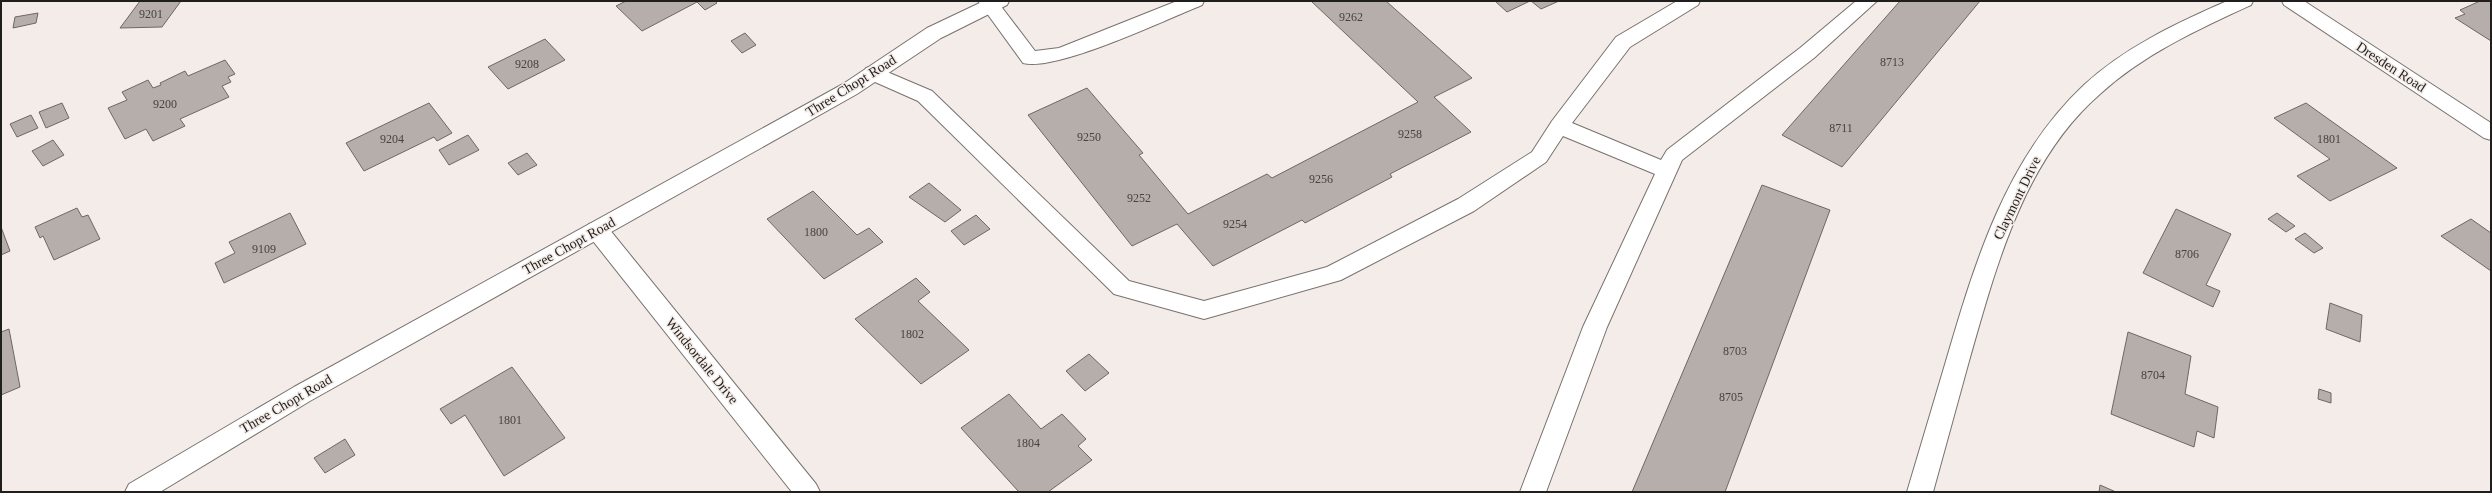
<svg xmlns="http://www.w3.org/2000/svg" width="2492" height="493" font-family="Georgia,serif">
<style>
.building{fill:#b6aeaa;stroke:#6e6763}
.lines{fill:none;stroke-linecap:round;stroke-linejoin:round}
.minor-casing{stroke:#78716d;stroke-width:2}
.major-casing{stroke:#78716d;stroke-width:2}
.minor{fill:#fff;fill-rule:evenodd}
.major{fill:#fff;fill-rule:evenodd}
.labels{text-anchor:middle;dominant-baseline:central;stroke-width:3;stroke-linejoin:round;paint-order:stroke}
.number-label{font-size:12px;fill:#464340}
.street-label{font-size:14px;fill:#211f1d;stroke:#f4ece8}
</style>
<rect width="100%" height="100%" fill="#f4ece8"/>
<!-- building -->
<g class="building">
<path d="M140 1H181L162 27 120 28Z"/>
<path d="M626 1H715L717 3 705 10 697 2 642 31 616 6Z"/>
<path d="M1311 1H1386L1472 78 1434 97 1471 132 1390 174 1392 177 1305 223 1302 220 1213 266 1177 224 1132 246 1028 115 1087 88 1143 153 1139 155 1188 214 1267 174 1272 178 1418 102Z"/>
<path d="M1495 1H1530L1507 12Z"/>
<path d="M1531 1H1559L1541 9Z"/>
<path d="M1900 1H1980L1842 167 1782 135Z"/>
<path d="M2480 1H2491V41L2455 18 2465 14 2460 10Z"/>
<path d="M38 13 36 23 13 28 15 17Z"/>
<path d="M745 33 756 45 742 53 731 41Z"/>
<path d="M545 39 565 60 508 89 488 67Z"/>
<path d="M225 60 235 74 228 77 231 82 222 86 229 97 180 119 185 126 153 141 146 129 125 139 108 108 127 100 122 92 148 80 153 88 161 85 160 83 185 71 188 76Z"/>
<path d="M62 103 69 118 46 128 39 112Z"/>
<path d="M429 103 452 133 437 141 434 137 364 171 346 143Z"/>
<path d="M2306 103 2397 168 2330 201 2297 176 2330 159 2274 118Z"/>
<path d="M31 115 38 128 17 137 10 124Z"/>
<path d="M468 135 479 150 449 165 439 150Z"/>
<path d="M53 140 64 155 43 166 32 151Z"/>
<path d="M527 153 537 165 518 175 508 163Z"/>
<path d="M929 183 961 210 945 222 909 197Z"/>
<path d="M1762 185 1830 210 1725 492H1632Z"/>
<path d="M813 191 857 235 869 228 883 242 824 279 767 219Z"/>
<path d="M77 208 82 217 88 215 100 239 54 260 43 236 40 238 35 227Z"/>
<path d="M2176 209 2231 234 2206 285 2220 291 2213 307 2143 273Z"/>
<path d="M290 213 306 244 224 283 215 263 235 253 229 242Z"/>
<path d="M2277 213 2295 226 2286 232 2268 219Z"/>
<path d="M976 215 990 229 964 245 951 231Z"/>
<path d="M2471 219 2491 233V271L2441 236Z"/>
<path d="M1 227 10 251 1 255Z"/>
<path d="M2305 233 2323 248 2314 253 2295 239Z"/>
<path d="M916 278 930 292 918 301 969 350 921 384 855 319Z"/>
<path d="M2330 303 2362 315 2360 342 2326 329Z"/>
<path d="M9 329 20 387 1 395V332Z"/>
<path d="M2128 332 2191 356 2185 394 2218 407 2214 438 2197 431 2194 447 2111 414Z"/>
<path d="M1089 354 1109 373 1085 391 1066 371Z"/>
<path d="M512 367 565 438 504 476 465 415 451 424 440 409Z"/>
<path d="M2319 389 2331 393V403L2318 399Z"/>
<path d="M1009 394 1041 429 1062 414 1086 439 1078 446 1092 460 1048 492H1019L961 428Z"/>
<path d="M345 439 355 455 325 473 314 458Z"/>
<path d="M2100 485 2116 492H2099Z"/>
</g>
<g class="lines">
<defs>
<g id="minor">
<path d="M978 1H997L1035 51 1059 48 1177 1H1204L1202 5C1165 20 1056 72 1023 63Z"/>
<path d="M1677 1H1700L1698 5 1630 47 1572 123 1661 160 1667 150 1800 48 1856 1H1877L1814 58 1682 160 1607 327 1546 492H1520L1583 327 1655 174 1563 136 1546 162 1474 211 1341 280 1204 319 1114 294 918 101 866 78 863 73 866 68 873 66 932 91 1129 281 1204 301 1327 267 1458 199 1532 152 1552 121 1616 37Z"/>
<path d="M2227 1H2253L2251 5C2197 30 2144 54 2100 94 2023 161 1996 267 1969 361 1957 405 1945 448 1933 492H1907C1920 448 1933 405 1946 361 1975 262 2006 158 2084 85 2125 47 2177 23 2227 1Z"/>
<path d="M2282 1H2304L2491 123V140L2484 138 2284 5Z"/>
<path d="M597 222 605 224 816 484 820 492H792L589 236 586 230 589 224Z"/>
</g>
<path id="major" d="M984 1H1009L1007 5 941 38 857 94 310 401 160 492H125L129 484 294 387 843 84 927 28Z"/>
</defs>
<!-- minor casing -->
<use href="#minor" class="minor-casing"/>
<!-- major casing -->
<use href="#major" class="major-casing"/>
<!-- minor -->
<use href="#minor" class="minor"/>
<!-- major -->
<use href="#major" class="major"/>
</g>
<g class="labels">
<!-- number labels -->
<g class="number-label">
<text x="151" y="14">9201</text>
<text x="1351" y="17">9262</text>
<text x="1892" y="62">8713</text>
<text x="527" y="64">9208</text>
<text x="165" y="104">9200</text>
<text x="1841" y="128">8711</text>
<text x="1410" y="134">9258</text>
<text x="1089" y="137">9250</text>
<text x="392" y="139">9204</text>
<text x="2329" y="139">1801</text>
<text x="1321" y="179">9256</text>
<text x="1139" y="198">9252</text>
<text x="1235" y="224">9254</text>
<text x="816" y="232">1800</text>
<text x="264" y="249">9109</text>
<text x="2187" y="254">8706</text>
<text x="912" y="334">1802</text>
<text x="1735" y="351">8703</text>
<text x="2153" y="375">8704</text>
<text x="1731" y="397">8705</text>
<text x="510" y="420">1801</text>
<text x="1028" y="443">1804</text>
</g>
<!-- street labels -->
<g class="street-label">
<text transform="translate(2391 67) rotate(33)">Dresden Road</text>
<text transform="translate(851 86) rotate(-32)">Three Chopt Road</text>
<text transform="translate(2017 198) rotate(-64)">Claymont Drive</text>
<text transform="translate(569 246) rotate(-29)">Three Chopt Road</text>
<text transform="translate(702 361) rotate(51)">Windsordale Drive</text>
<text transform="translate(286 404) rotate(-30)">Three Chopt Road</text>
</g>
</g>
<!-- border -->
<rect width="2492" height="493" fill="none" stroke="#211f1d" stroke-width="4"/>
</svg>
